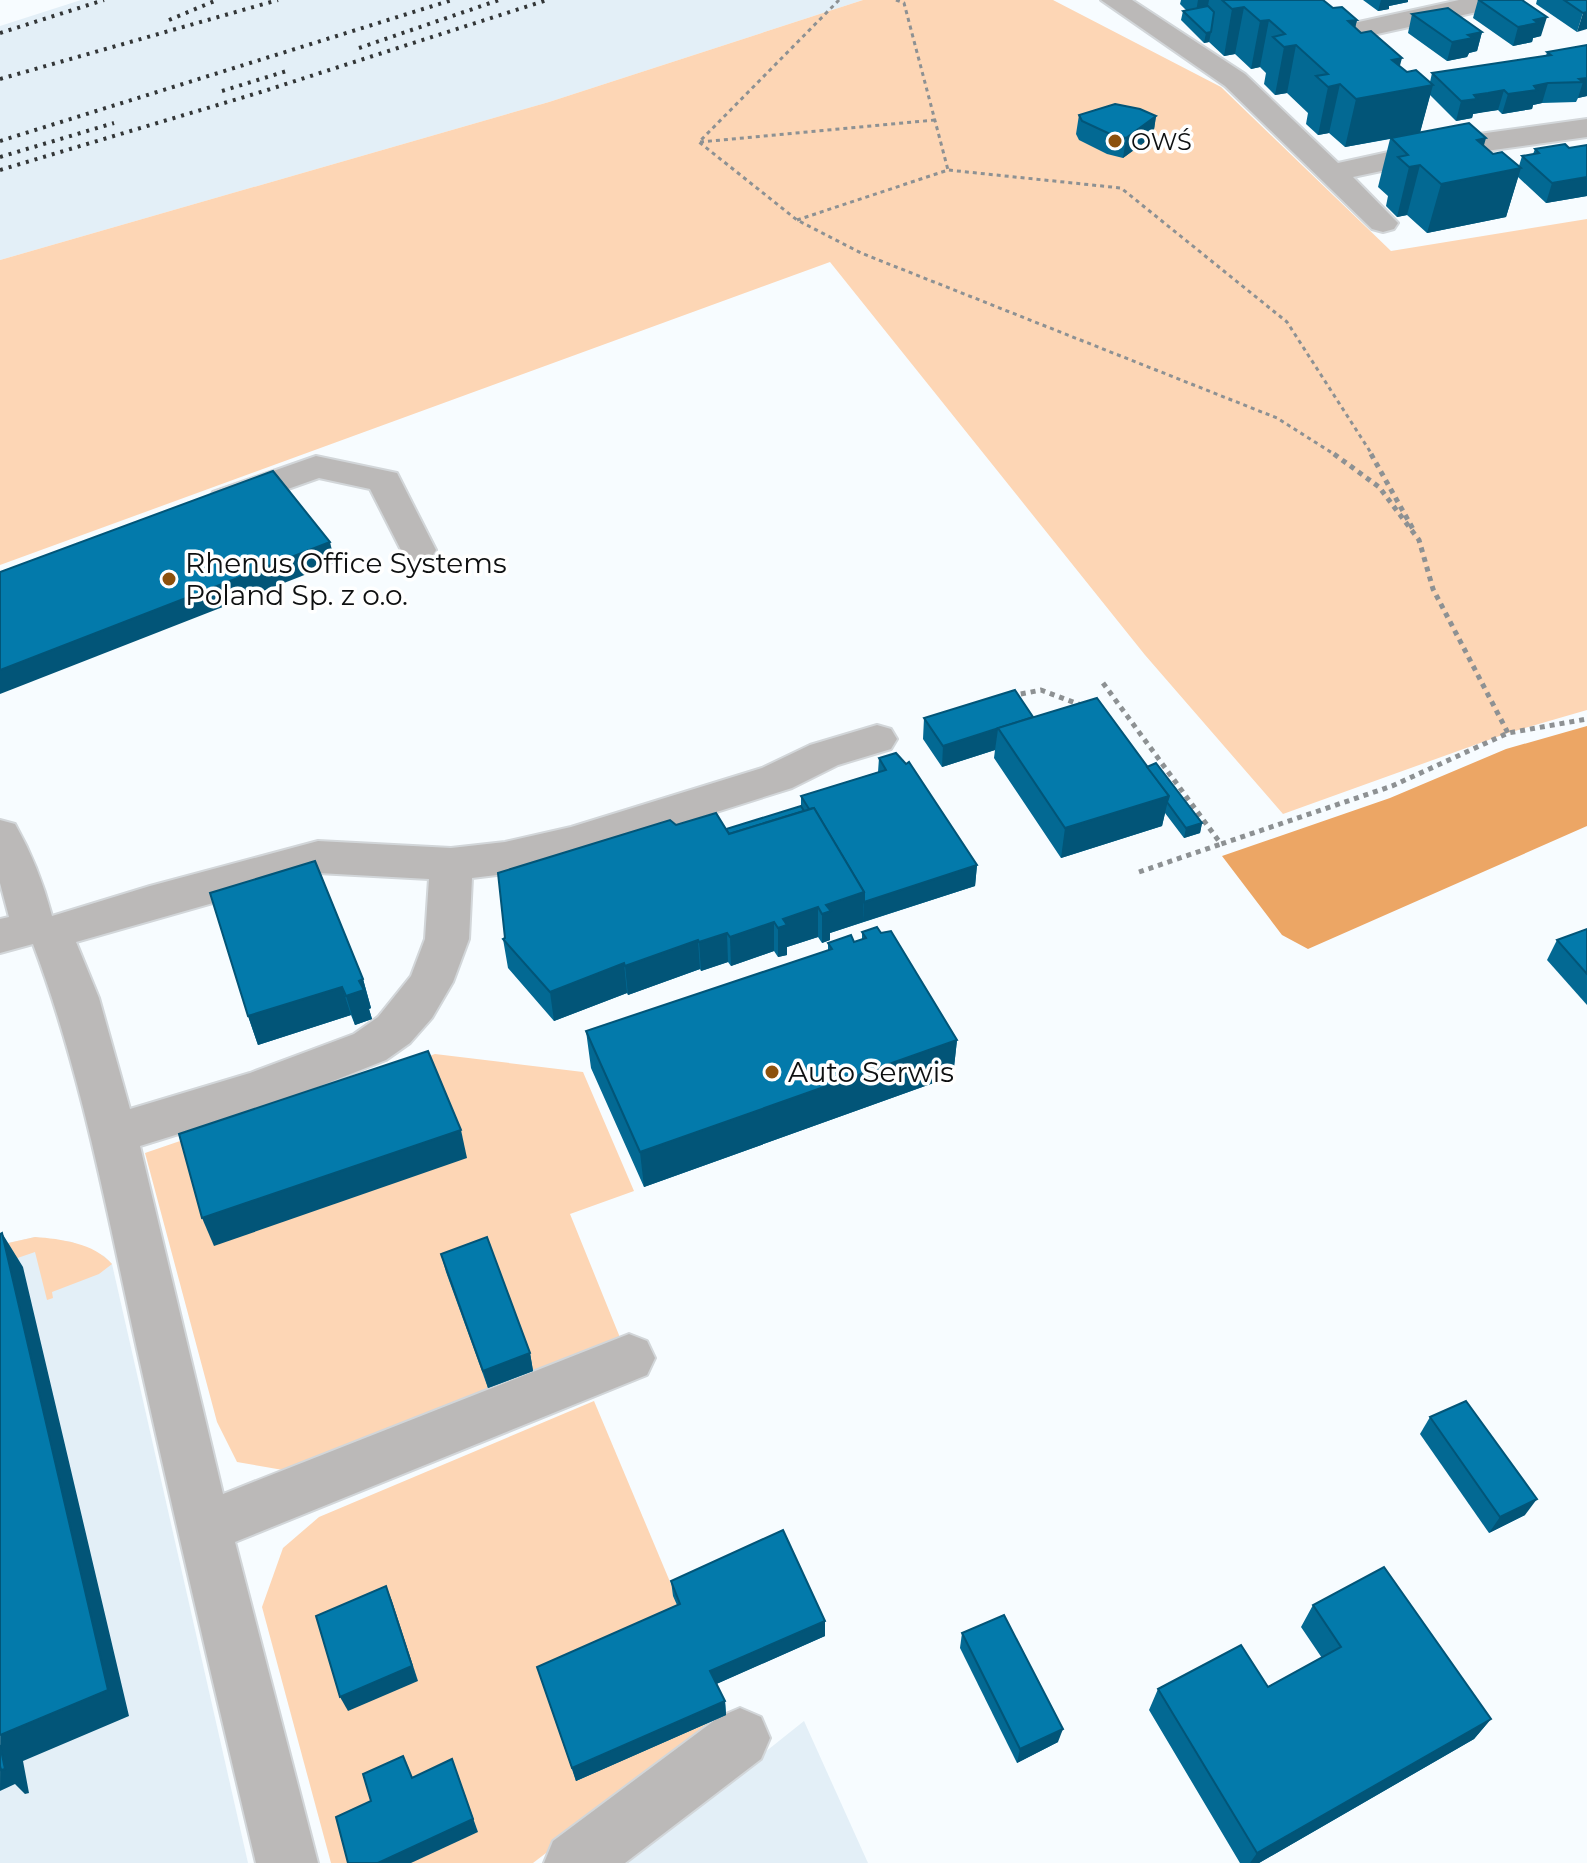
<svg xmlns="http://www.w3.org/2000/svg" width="1587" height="1863" font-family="Montserrat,sans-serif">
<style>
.built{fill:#e3eff7}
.green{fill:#fdd6b5}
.forest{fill:#eca665}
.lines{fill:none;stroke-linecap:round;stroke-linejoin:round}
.minor-casing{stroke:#d2d6d9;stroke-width:4}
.path-far1{stroke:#8d9193;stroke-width:3;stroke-dasharray:4 4;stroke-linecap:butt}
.path{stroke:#8d9193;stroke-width:5;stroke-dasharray:5 5;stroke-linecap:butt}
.minor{fill:#bbb9b8;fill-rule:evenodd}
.rail{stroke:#333637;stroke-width:4;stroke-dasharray:3 6;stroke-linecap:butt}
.wall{fill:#036993}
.shaded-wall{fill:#025578}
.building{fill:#037aab;stroke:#025578;stroke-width:2}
.poi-dot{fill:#8c510d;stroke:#fff;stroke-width:3}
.labels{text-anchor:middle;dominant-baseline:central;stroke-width:7;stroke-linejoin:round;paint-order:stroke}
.far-poi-label{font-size:24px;fill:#0e1011;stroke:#fff;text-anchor:start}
.poi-label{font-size:28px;fill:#0e1011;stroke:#fff;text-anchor:start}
</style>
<rect width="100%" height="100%" fill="#f7fcff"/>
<!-- built -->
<g class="built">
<path d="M81 0H863L549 102 0 260V26Z"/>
<path d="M35 1237 72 1242 104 1256 112 1264 248 1863H0V1245Z"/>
<path d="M804 1721 868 1863H626Z"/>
</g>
<!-- green -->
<g class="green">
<path d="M863 0H1053L1221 87 1391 251 1587 219V710L1508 733 1283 814 1145 655 830 262 0 565V260L549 102Z"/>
<path d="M435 1054 583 1072 634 1191 570 1214 621 1340 306 1466 283 1470 237 1462 217 1422 145 1153Z"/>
<path d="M35 1237C61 1239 94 1243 112 1264L99 1274 52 1292 53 1298 47 1300 35 1252 0 1264 8 1243Z"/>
<path d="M594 1401 726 1715 533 1863H331L262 1607 283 1548 319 1517Z"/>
</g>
<!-- forest -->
<path class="forest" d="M1587 726V826L1308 949 1282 935 1222 856 1390 798 1506 749Z"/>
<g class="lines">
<defs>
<g id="minor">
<path d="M1101 0H1132L1245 74 1338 163 1457 137 1587 119V137L1457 155 1353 177 1398 223 1394 229 1383 232 1372 229 1225 86Z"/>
<path d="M1459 0H1508L1504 6 1332 44 1322 42 1319 36 1322 30Z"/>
<path d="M316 456 397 473 436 550 431 558 418 562 405 558 370 489 319 478 226 511 213 508 208 500 213 492Z"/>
<path d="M877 725 891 729 897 739 891 749 838 765 792 788 587 853 505 874 472 878 469 939 453 982 432 1018 410 1043 386 1060 275 1104 140 1146 223 1494 629 1334 647 1341 655 1358 647 1375 235 1542 318 1863H256C215 1692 175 1521 137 1349 107 1213 82 1074 33 944L0 953V919L9 917 0 883V820L15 824C32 854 43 882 52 916L150 886 318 841 451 848 505 842 571 827 762 768 810 745ZM318 873 429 879 425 939 411 976 378 1017 354 1034 250 1073 130 1109 99 998 76 942Z"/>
<path d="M740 1708 761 1717 770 1738 761 1759 625 1863H544L553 1841 719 1717Z"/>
</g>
</defs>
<!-- minor casing -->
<use href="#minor" class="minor-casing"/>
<!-- path-far1 -->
<g class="path-far1">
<path d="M839 0 699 142 797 220 861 253 1277 418 1337 456"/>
<path d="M896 0 904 3 948 170"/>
<path d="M700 142 935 120"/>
<path d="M797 220 948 170 1121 188 1287 322 1373 456"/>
</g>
<!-- path -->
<g class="path">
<path d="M1334 454 1379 487 1419 540 1433 589 1508 733"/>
<path d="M1371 454 1413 529"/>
<path d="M1103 683 1221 844 1392 786 1508 733 1587 719"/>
<path d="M1011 696 1041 690 1081 705"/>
<path d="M1139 872 1221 844"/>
</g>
<!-- minor -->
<use href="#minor" class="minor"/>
<!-- rail -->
<g class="rail">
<path d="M169 20 217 0"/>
<path d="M0 33 104 0"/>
<path d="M359 48 499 0"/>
<path d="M0 79 278 0"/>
<path d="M222 91 290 70"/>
<path d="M0 141 452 0"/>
<path d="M0 157 114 123"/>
<path d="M0 170 261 92 547 0"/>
</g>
</g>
<!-- wall -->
<g class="wall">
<path d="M1181 0H1323L1333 8 1357 20 1355 27 1407 72 1430 82 1432 73 1546 56 1547 52 1587 45V96L1578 98 1576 102 1542 103 1533 105 1532 109 1502 114 1498 110 1483 112 1473 114 1472 118 1456 121 1430 95 1420 132 1484 146 1493 154 1519 166 1522 156 1533 154 1535 149 1569 148 1587 145V196L1546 203 1518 177 1506 217 1427 233 1407 215 1397 217 1386 206 1388 196 1378 187 1390 139 1345 147 1329 133 1318 135 1306 124 1308 113 1287 93 1275 95 1264 84 1266 73 1260 67 1251 69 1235 54 1224 56 1209 42 1204 43 1181 20 1183 11 1186 10 1180 4Z"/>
<path d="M1363 0H1408V2L1389 6V9L1378 11Z"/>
<path d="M1478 0H1522L1541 36 1533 38 1532 42 1513 46 1473 18Z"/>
<path d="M1537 0H1587L1577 32 1536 4Z"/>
<path d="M1412 14 1482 32 1477 51 1469 53 1467 57 1447 61 1408 33Z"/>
<path d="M1079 115 1156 116 1153 136 1123 158 1107 154 1079 140 1076 134Z"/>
<path d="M1033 717 1147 767 1202 823 1200 833 1184 838 1165 813 1162 826 1061 858 994 758 995 750 942 767 923 739 924 718Z"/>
<path d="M879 758 977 865 975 886 830 933V940L822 943 818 937 787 947V955L778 957 774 951 731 966 728 962 701 971 700 969 628 995 627 993 554 1021 508 968 503 939 505 938 676 825 726 829 801 806V796L878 772Z"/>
<path d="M1587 929V1005L1547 960 1557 940Z"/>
<path d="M862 932 957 1040 953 1076 644 1187 591 1068 586 1031 828 951V943L854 942 862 939Z"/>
<path d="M363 979 371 1008 369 1009 372 1019 355 1025 351 1015 258 1045 248 1016Z"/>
<path d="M441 1254 530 1353 533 1371 488 1388 446 1272Z"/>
<path d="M1430 1417 1525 1515 1489 1533 1420 1434Z"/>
<path d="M671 1581 825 1621V1636L716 1684 725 1701 726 1715 576 1781 537 1667 677 1605 673 1596Z"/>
<path d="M1313 1605 1491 1719 1474 1739 1259 1863H1240L1149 1710 1158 1689 1268 1687 1322 1658 1301 1627Z"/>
<path d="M962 1633 1058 1742 1017 1763 960 1648Z"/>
</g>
<!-- shaded-wall -->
<g class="shaded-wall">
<path d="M1198 0H1209L1206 16 1195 18Z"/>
<path d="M1381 0H1408V2L1389 6V9L1378 11Z"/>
<path d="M1244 7 1235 54 1224 56 1232 9Z"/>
<path d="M1587 12V29L1577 32 1583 13Z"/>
<path d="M1547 17 1541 36 1533 38 1532 42 1513 46 1518 27 1534 20Z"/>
<path d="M1269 20 1260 67 1251 69 1260 21Z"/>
<path d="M1357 20 1346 67 1348 21Z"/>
<path d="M1211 32 1209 42 1204 43 1206 33Z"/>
<path d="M1482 32 1477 51 1469 53 1467 57 1447 61 1452 42 1468 35Z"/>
<path d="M1296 45 1287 93 1275 95 1284 47Z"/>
<path d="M1402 58 1393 92 1433 85 1420 133 1345 147 1356 99 1392 60Z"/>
<path d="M1587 78V96L1578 98 1583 82 1579 79Z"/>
<path d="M1548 83 1542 103 1533 105 1532 109 1502 114 1508 94 1534 86Z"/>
<path d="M1340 84 1329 133 1318 135 1328 87Z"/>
<path d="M1504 90 1498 110 1473 114 1472 118 1456 121 1461 101 1474 95Z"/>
<path d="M1156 116 1153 136 1123 158 1126 138Z"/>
<path d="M1486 138 1475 177 1521 168 1506 217 1427 233 1441 184 1477 140Z"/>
<path d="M1420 165 1407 215 1397 217 1409 167Z"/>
<path d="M1587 177V196L1546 203 1552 183Z"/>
<path d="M330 542 335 563 0 694V670Z"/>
<path d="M998 729 995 750 942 767 943 746Z"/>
<path d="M1169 796 1162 826 1061 858 1065 828Z"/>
<path d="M1202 823 1200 833 1184 838 1186 828Z"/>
<path d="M977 865 975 886 863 922 864 902Z"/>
<path d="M864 892 863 922 830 933V940L822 943V914L826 905Z"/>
<path d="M818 907V937L787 947V955L778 957V928L783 919Z"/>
<path d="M774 922V951L731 966 730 937Z"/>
<path d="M727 933 728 962 701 971 699 942Z"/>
<path d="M698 940 700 969 628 995 625 966Z"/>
<path d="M624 963 627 993 554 1021 550 992Z"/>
<path d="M363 979 371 1008 369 1009 372 1019 355 1025 346 996 359 981Z"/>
<path d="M342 987 351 1015 258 1045 248 1016Z"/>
<path d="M957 1040 953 1076 644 1187 640 1152Z"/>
<path d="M461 1130 467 1158 214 1246 202 1218Z"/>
<path d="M2 1233 23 1267 129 1716 23 1761 29 1793 25 1794 15 1784 0 1791Z"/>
<path d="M530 1353 533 1371 488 1388 483 1371Z"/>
<path d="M1537 1499 1525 1515 1489 1533 1500 1517Z"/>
<path d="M386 1586 392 1601 418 1681 348 1711 340 1697Z"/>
<path d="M825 1621V1636L712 1686 710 1671Z"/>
<path d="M725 1701 726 1715 576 1781 572 1768Z"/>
<path d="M1491 1719 1474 1739 1259 1863H1250L1257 1853Z"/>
<path d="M1063 1729 1058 1742 1017 1763 1020 1749Z"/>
<path d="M452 1759 478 1832 411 1863H378Z"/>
</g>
<!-- building -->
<g class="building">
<path d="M1222 0H1323L1333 8 1342 7 1357 20 1348 21 1361 33 1371 31 1402 58 1392 60 1407 72 1416 70 1433 85 1356 99 1340 84 1328 87 1316 76 1328 74 1296 45 1284 47 1273 37 1285 34 1269 20 1260 21 1244 7 1232 9Z"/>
<path d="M1479 0H1522L1547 17 1534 20 1538 23 1518 27Z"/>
<path d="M1564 0H1587V12L1583 13Z"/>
<path d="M1208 6 1214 12 1211 32 1206 33 1183 11Z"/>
<path d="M1448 8 1482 32 1468 35 1473 38 1452 42 1412 14Z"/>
<path d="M1587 45V78L1579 79 1583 82 1548 83 1534 86 1537 90 1508 94 1504 90 1488 93 1474 95 1477 99 1461 101 1432 73 1551 55 1547 52Z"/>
<path d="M1115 104 1140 109 1156 116 1126 138 1110 134 1082 121 1079 115Z"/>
<path d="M1469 123 1486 138 1477 140 1493 154 1502 152 1521 168 1441 184 1420 165 1409 167 1398 157 1408 155 1391 138Z"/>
<path d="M1565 144 1569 148 1587 145V177L1552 183 1522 156 1539 153 1535 149Z"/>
<path d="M273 471 330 542 0 670V572Z"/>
<path d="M1015 690 1033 717 943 746 924 718Z"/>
<path d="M1097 698 1169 796 1065 828 998 728Z"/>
<path d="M896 753 906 764 909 762 977 865 864 902V892L814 808 809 809 801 796 886 770 879 758Z"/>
<path d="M1156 763 1202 823 1186 828 1167 802 1169 796 1147 767Z"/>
<path d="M801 806 804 811 729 834 726 829Z"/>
<path d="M814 808 864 892 826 905 831 911 822 914 818 907 783 919 787 925 778 928 774 922 730 937 727 933 699 942 698 940 625 966 624 963 550 992 503 939 505 938 498 873 670 820 676 825 716 813 729 834Z"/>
<path d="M315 861 363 979 359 981 364 990 346 996 342 987 248 1016 210 893Z"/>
<path d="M877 927 881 933 891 931 957 1040 640 1152 586 1031 832 949 828 943 851 935 854 942 866 938 862 932Z"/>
<path d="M1587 929V974L1557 940Z"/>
<path d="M428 1051 461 1130 202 1218 179 1134Z"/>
<path d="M2 1233 108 1690 0 1735V1234Z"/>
<path d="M487 1237 530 1353 483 1371 441 1254Z"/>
<path d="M1466 1401 1537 1499 1500 1517 1430 1417Z"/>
<path d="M783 1530 825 1621 710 1671 725 1701 572 1768 537 1667 680 1604 671 1581Z"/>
<path d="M1384 1567 1491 1719 1257 1853 1158 1689 1241 1645 1268 1687 1341 1647 1313 1605Z"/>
<path d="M386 1586 412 1666 340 1697 316 1616Z"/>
<path d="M1004 1615 1063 1729 1020 1749 962 1633Z"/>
<path d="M0 1745 5 1769 1 1770 0 1766Z"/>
<path d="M403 1756 412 1778 452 1759 473 1819 378 1863H348L336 1817 371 1801 363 1774Z"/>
</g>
<!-- markers -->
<g class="poi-dot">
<circle cx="1115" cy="141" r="8"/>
<circle cx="169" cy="579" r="8"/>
<circle cx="772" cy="1072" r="8"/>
</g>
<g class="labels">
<!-- far-poi labels -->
<g class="far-poi-label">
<text x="1131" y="141">OWŚ</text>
</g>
<!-- poi labels -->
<g class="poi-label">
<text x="185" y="563">Rhenus Office Systems<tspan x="185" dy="32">Poland Sp. z o.o.</tspan></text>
<text x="788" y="1072">Auto Serwis</text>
</g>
</g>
</svg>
